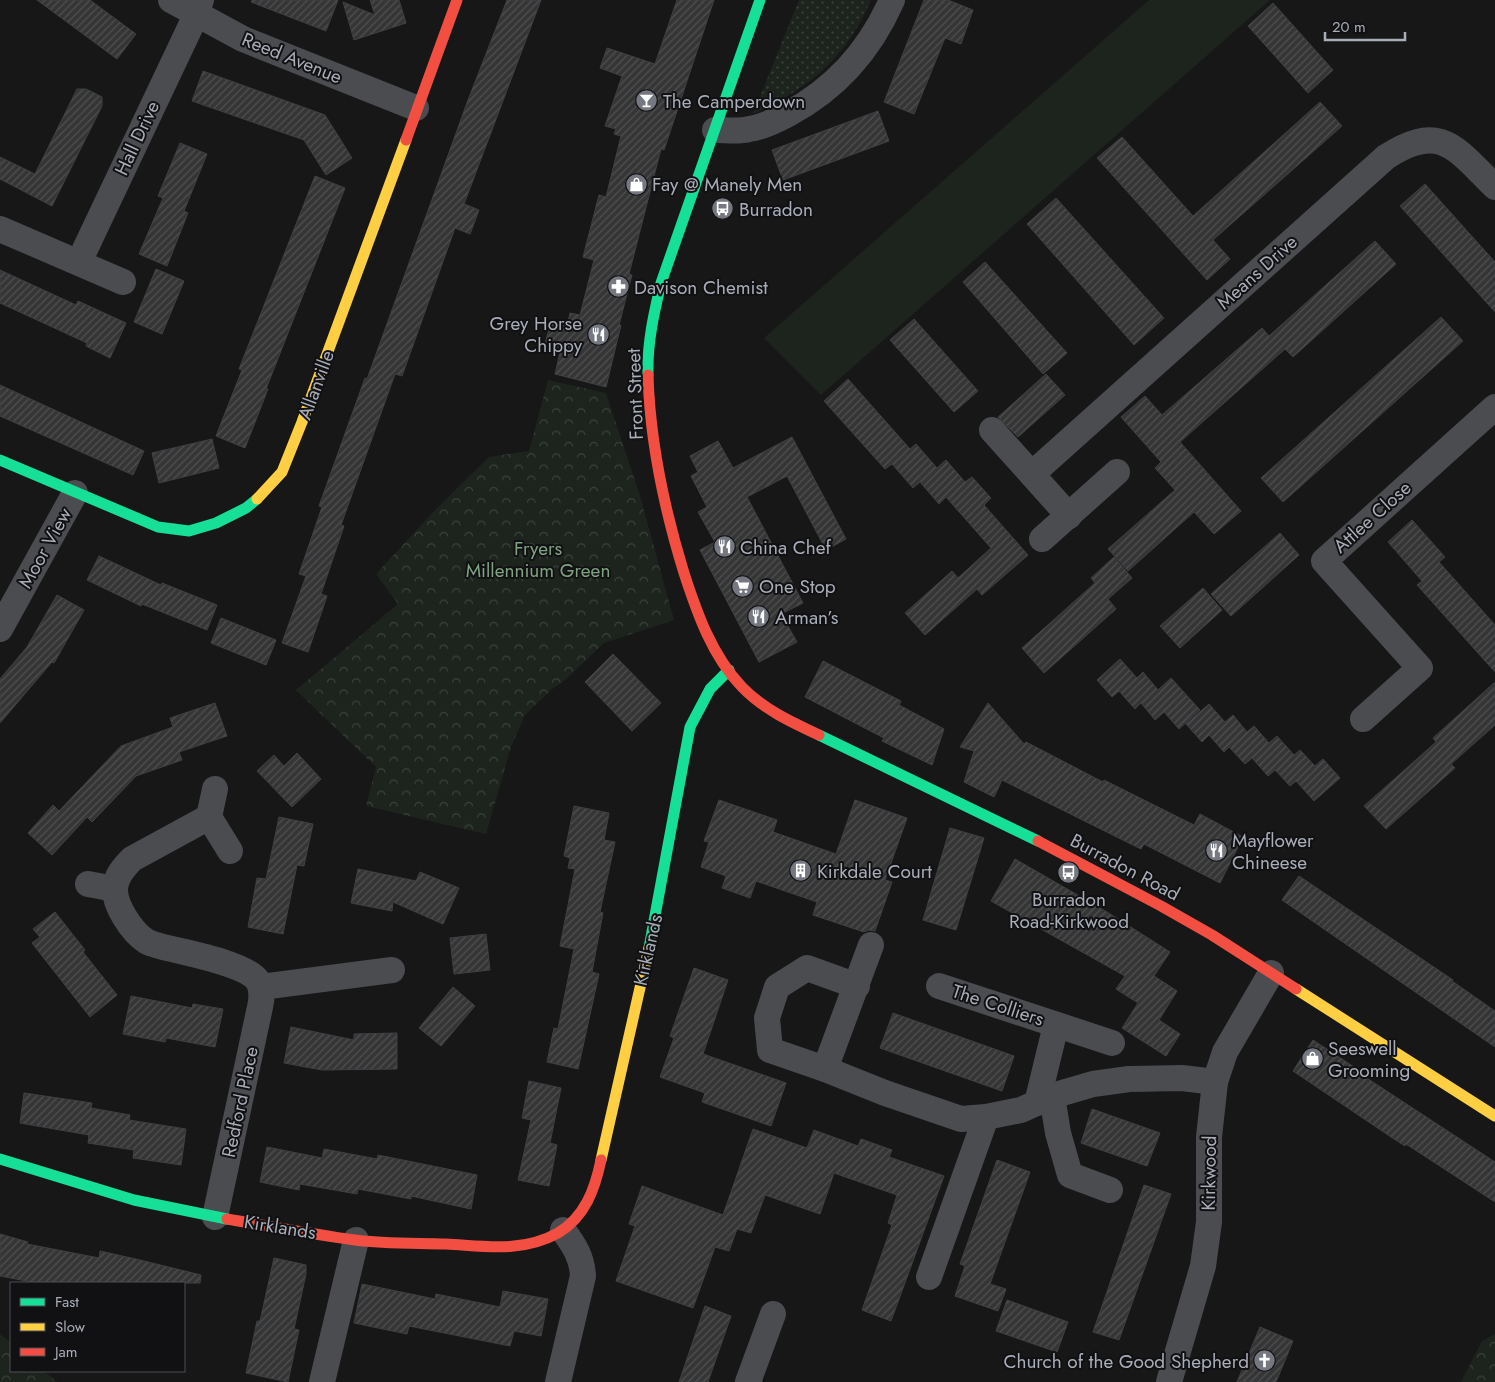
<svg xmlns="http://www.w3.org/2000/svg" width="1495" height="1382" font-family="Jost,sans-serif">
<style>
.grass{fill:url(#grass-dots)}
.park{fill:url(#park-crowns)}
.garden{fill:#1d241e}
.building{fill:url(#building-hatch);stroke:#3f4043}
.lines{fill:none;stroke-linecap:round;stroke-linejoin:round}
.street{stroke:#4b4c50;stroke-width:26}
.fast{stroke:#16e098;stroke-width:11}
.slow{stroke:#ffcf43;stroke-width:11}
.jam{stroke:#f24e42;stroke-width:11}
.labels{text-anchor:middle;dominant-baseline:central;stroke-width:4;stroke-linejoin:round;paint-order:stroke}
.street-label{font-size:19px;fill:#a8adb8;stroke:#111113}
.poi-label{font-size:19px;fill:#a8adb8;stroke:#111113;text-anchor:start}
.park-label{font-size:19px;fill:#7fa381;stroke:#111113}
</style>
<defs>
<pattern id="grass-dots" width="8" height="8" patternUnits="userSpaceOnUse" patternTransform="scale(1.25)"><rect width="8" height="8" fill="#1d241e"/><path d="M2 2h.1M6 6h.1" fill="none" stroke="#3b413d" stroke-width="1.8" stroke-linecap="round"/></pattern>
<pattern id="park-crowns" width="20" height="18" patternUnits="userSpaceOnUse" patternTransform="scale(1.25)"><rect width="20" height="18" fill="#1d241e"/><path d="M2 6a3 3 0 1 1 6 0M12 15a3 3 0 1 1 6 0" fill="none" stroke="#3b413d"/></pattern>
<pattern id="building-hatch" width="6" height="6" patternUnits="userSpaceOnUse" patternTransform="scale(1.25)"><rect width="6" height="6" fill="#353536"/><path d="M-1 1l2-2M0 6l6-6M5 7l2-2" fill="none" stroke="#4f5051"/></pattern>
</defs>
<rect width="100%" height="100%" fill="#171717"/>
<!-- grass -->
<path class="grass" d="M799 0H871C846 58 810 88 753 114Z"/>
<!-- park -->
<g class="park">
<path d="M548 380 606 393 640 496 674 620 604 643 565 680 551 690 529 711 524 717 511 747 486 834 366 806 376 767 296 690 398 604 376 574 436 509 489 457 529 451Z"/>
<path d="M0 1334 11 1343V1371H44L57 1382H0Z"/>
<path d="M1495 1334V1382H1461L1482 1341Z"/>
</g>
<!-- garden -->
<path class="garden" d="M1149 0H1270L821 395 764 338Z"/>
<!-- building -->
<g class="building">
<path d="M37 0H90L136 34 117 59Z"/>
<path d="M252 0H338L326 31 251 2Z"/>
<path d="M370 0H399L406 23 354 40 343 2 375 15Z"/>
<path d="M507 0H541L464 204 479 210 470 234 455 228 402 376 395 374 341 525 344 526 321 594 327 596 308 652 282 643 306 576 299 574 322 507 319 506 365 378 367 379 468 100Z"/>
<path d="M677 0H714L664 150 661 149 629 274 632 275 619 325H621L606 387 555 374 561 348 545 344 551 322 567 326 570 313 580 315 594 260 583 257 599 195 606 197 621 136 614 134 616 129 605 126 622 76 600 68 607 48 655 64Z"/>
<path d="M924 0H948L973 10 961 44 945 38 914 114 884 102Z"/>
<path d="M1273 3 1333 70 1308 93 1248 26Z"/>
<path d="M203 71 325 115 352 158 326 175 304 140 192 101Z"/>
<path d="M77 89H86L102 97V106L52 206 0 179V157L35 174Z"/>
<path d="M1320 102 1342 126 1213 240 1230 259 1207 280 1097 158 1122 137 1193 216Z"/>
<path d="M878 111 889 141 783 180 772 150Z"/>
<path d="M180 143 207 154 184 211 188 213 167 266 139 254 163 198 158 196Z"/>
<path d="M315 176 345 188 266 389H268L245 448 216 436 242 370 239 369Z"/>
<path d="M1425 184 1495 262V312L1400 206Z"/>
<path d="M1056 198 1164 318 1134 345 1027 224Z"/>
<path d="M1375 241 1396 264 1293 357 1285 349 1180 442 1241 511 1214 534 1194 512 1128 571 1108 549 1175 490 1155 468 1161 462 1121 417 1145 396 1162 415 1262 328 1269 336Z"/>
<path d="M985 262 1067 353 1043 374 963 282Z"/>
<path d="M156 269 184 281 162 334 134 322Z"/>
<path d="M0 270 76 305 78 301 126 323 110 358 86 346 87 343 0 303Z"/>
<path d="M1441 317 1463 341 1283 502 1261 478Z"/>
<path d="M914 319 978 391 954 412 890 340Z"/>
<path d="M1046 374 1065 395 1018 437 998 417Z"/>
<path d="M848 379 910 449 916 444 937 468 946 460 965 482 972 477 991 498 984 505 1028 555 982 595 977 589 925 635 905 613 952 571 958 578 991 548 946 497 939 504 920 482 913 488 892 464 885 469 824 401Z"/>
<path d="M0 385 144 451 133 475 0 416Z"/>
<path d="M792 437 846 539 826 550 787 476 747 497 803 603 781 614 797 642 759 662 700 550 715 542 698 512 707 507 691 476 698 472 690 456 718 441 733 468Z"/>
<path d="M212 439 219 468 159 483 152 453Z"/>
<path d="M1412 520 1445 557 1439 562 1495 625V672L1417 585 1422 581 1388 542Z"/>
<path d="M1280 533 1299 555 1231 616 1211 594Z"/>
<path d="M99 556 161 585 162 583 217 605 207 630 142 604 141 606 87 580Z"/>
<path d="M1114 557 1132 578 1108 599 1116 609 1044 673 1022 648 1095 583 1091 578Z"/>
<path d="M1203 588 1222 610 1180 648 1160 626Z"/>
<path d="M57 595 84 610 54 663 52 662 0 723V679L27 647Z"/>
<path d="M221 618 276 640 266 665 211 643Z"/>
<path d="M613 654 661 703 632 731 585 682Z"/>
<path d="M1120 659 1137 678 1143 672 1158 690 1171 678 1200 710 1179 729 1164 712 1155 720 1141 703 1135 709 1119 691 1112 697 1097 680Z"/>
<path d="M823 661 901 701 899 705 944 729 932 765 882 741 884 738 805 697Z"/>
<path d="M1495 682V725L1451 764 1455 768 1386 829 1364 806 1436 742 1433 738Z"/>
<path d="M215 703 227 736 179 752 182 760 136 776 92 822 87 817 52 855 28 833 53 805 59 811 121 746 173 727 170 718Z"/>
<path d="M988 703 1024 744 1026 742 1103 782 1104 780 1194 825 1200 814 1243 837 1220 883 1144 844 1141 849 1002 780 994 797 964 782 974 751 960 747Z"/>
<path d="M1209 704 1225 722 1233 715 1247 732 1254 726 1269 743 1277 736 1294 755 1300 750 1315 766 1323 759 1340 778 1314 801 1296 781 1290 786 1275 770 1268 776 1252 758 1245 764 1229 747 1224 752 1209 735 1202 742 1186 724Z"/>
<path d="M297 753 321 779 292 807 257 771 274 755 284 766Z"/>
<path d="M719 800 777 820 773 832 836 854 855 800 907 818 885 880 892 882 875 931 869 930 864 932 813 915 817 902 756 881 750 898 722 888 726 876 701 867 709 842 704 841Z"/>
<path d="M574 806 609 813 604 840 615 842 600 912 603 913 592 972 599 974 578 1069 547 1062 554 1028 558 1029 574 949 560 946 575 869 568 868 570 858 564 856Z"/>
<path d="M279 817 313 824 304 866 297 865 283 934 248 927 257 878 266 879Z"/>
<path d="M950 828 984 838 956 930 923 920Z"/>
<path d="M1015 859 1107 912 1170 952 1154 976 1177 991 1159 1020 1180 1034 1166 1056 1122 1028 1138 1003 1116 989 1125 976 991 901Z"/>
<path d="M358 869 416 881 420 872 459 888 443 924 393 902 392 911 351 903Z"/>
<path d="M1299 876 1453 980 1452 981 1495 1011V1047L1282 900Z"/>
<path d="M55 912 85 950 83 952 117 995 90 1017 32 943 40 937 33 929Z"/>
<path d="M486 934 490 970 454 974 450 938Z"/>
<path d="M694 968 728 980 703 1054 786 1083 771 1126 702 1102 705 1093 660 1077 674 1038 670 1036Z"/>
<path d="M453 987 475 1006 441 1046 419 1028Z"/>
<path d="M131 996 192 1008 193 1004 223 1009 215 1047 166 1038 165 1042 123 1034Z"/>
<path d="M893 1013 1014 1056 1002 1091 880 1048Z"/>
<path d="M291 1027 354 1040V1034L397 1033V1069L322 1070 284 1063Z"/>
<path d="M1313 1040 1354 1067 1353 1069 1495 1162V1202L1406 1144 1405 1146 1391 1137 1293 1071Z"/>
<path d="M529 1081 561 1088 550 1143 557 1145 549 1186 518 1180 531 1120 522 1118Z"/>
<path d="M24 1093 92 1103 91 1108 130 1115 129 1120 186 1129 181 1165 133 1158 134 1150 88 1143 89 1135 20 1123Z"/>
<path d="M1092 1109 1160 1133 1147 1166 1081 1143Z"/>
<path d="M753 1129 807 1148 814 1130 858 1146 861 1139 892 1150 889 1157 944 1176 891 1321 862 1310 892 1225 888 1223 897 1195 834 1173 820 1214 765 1195 751 1233 737 1229 729 1251 715 1247 693 1308 616 1281 635 1226 629 1224 642 1186 723 1215Z"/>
<path d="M267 1147 322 1158 324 1149 377 1159 378 1155 477 1175 471 1209 411 1196V1199L358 1189 357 1194 300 1184 299 1190 260 1182Z"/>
<path d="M997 1160 1030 1172 990 1284 1006 1289 998 1311 955 1296 965 1266 960 1264Z"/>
<path d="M1144 1185 1171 1194 1119 1340 1093 1332Z"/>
<path d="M0 1234 28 1242 27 1244 99 1258 100 1251 140 1260 201 1275 200 1283H37L0 1276Z"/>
<path d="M274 1258 306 1265V1274L294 1329 299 1330 288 1382 246 1373 257 1321H260Z"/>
<path d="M362 1284 435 1299 436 1294 500 1307 503 1291 548 1299 541 1336 514 1331 510 1346 409 1326 407 1334 354 1323Z"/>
<path d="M1007 1300 1068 1322 1057 1352 996 1331Z"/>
<path d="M705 1306 731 1316 708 1382H679Z"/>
<path d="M1260 1327 1293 1341 1276 1382H1237Z"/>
</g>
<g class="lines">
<!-- street -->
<g class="street">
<path d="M171 0 243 39 416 108"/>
<path d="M715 130C726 130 739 132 749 129 763 127 777 120 788 114 837 88 870 50 892 0"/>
<path d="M0 229 123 282"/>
<path d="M79 262 196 15 201 0"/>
<path d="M992 430 1069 516"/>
<path d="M1032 474 1386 157C1441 121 1456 149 1495 187"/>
<path d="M1042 539 1117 472"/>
<path d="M0 629 75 493"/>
<path d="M1363 719 1420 668 1324 561 1495 407"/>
<path d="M215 789 209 817 230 851"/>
<path d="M209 817 132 859C124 867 116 876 115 888 114 905 132 932 146 941 149 943 153 944 156 945 179 952 245 962 258 981 263 990 262 998 260 1007L215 1217"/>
<path d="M88 884 115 889"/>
<path d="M871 945 825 1069 885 1093 961 1119 986 1117 1021 1110 1052 1096 1093 1084 1129 1079 1182 1078 1215 1082"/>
<path d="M939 986 1112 1043"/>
<path d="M261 987 392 970"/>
<path d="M825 1069 770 1050 767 1018 777 987 807 968 857 986"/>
<path d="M1052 1096 1058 1133 1070 1175 1110 1190"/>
<path d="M1037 1103 1056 1025"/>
<path d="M929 1277 986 1117"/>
<path d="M322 1382 356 1240"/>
<path d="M558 1382 583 1276C582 1257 574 1245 563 1230"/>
<path d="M748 1382 773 1314"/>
<path d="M1169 1382 1203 1266 1209 1222V1137L1215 1082 1225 1052 1271 973"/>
</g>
<!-- fast -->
<g class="fast">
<path d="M648 375C647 343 654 313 661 283L760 0"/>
<path d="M0 460 158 527 189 531 216 523 246 508 257 499"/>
<path d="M819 735 1038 841"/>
<path d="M649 948 690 727 710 689 729 670"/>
<path d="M0 1159 134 1200 227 1219"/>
</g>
<!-- slow -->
<g class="slow">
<path d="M257 499 282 472 302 422 406 140"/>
<path d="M1296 989 1495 1116"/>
<path d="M601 1160 649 948"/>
</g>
<!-- jam -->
<g class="jam">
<path d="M406 140 457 0"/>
<path d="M648 375C650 443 664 508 684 573 697 613 712 656 742 687 763 709 791 722 819 735"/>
<path d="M1038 841 1161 906 1212 935 1296 989"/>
<path d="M227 1219C269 1226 312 1234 355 1240 385 1244 416 1243 446 1244 485 1246 522 1253 558 1233 585 1217 595 1189 601 1160"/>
</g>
</g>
<!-- icons -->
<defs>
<symbol id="bar-disc" viewBox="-11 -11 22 22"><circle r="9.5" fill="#757880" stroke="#111113"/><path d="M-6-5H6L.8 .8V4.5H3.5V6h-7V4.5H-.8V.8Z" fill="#fff"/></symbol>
<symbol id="shop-disc" viewBox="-11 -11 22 22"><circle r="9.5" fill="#757880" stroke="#111113"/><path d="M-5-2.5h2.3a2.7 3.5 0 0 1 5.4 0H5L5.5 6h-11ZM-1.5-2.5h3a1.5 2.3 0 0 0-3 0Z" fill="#fff"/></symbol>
<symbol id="bus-disc" viewBox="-11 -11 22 22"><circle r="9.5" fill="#757880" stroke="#111113"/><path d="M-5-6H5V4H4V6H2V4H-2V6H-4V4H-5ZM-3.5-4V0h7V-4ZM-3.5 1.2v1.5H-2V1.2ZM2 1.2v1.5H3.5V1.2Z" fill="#fff"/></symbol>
<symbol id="pharmacy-disc" viewBox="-11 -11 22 22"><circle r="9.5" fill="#757880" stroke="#111113"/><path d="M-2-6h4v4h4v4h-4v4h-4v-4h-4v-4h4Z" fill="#fff"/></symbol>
<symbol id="restaurant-disc" viewBox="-11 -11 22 22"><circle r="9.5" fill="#757880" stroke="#111113"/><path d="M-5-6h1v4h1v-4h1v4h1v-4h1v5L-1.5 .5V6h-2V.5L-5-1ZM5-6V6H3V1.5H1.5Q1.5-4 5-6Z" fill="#fff"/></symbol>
<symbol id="supermarket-disc" viewBox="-11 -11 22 22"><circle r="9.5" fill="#757880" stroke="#111113"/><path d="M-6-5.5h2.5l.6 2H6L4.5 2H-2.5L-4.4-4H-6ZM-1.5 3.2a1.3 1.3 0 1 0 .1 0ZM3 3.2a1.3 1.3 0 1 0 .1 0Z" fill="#fff"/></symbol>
<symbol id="building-disc" viewBox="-11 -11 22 22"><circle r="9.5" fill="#757880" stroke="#111113"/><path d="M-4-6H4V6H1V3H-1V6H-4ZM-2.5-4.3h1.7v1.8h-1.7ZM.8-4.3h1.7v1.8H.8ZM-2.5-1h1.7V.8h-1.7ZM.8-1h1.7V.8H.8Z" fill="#fff"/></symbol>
<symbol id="church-disc" viewBox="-11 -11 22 22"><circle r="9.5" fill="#757880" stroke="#111113"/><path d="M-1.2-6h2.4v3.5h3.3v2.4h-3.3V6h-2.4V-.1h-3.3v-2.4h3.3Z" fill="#fff"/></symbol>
</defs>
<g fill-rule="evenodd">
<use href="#bar-disc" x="634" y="88" width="25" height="25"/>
<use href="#shop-disc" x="624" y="172" width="25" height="25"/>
<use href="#bus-disc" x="710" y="196" width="25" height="25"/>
<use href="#pharmacy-disc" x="606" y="274" width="25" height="25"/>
<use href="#restaurant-disc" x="586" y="322" width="25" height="25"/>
<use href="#restaurant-disc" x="712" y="534" width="25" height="25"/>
<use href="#supermarket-disc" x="730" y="574" width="25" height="25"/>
<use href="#restaurant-disc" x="746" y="604" width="25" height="25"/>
<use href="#restaurant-disc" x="1204" y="838" width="25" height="25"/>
<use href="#building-disc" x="788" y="858" width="25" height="25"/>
<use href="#bus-disc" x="1056" y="860" width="25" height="25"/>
<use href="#shop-disc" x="1300" y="1046" width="25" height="25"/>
<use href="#church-disc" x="1252" y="1348" width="25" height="25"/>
</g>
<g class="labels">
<!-- street labels -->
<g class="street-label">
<text transform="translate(292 58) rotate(22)">Reed Avenue</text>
<text transform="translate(137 138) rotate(-65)">Hall Drive</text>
<text transform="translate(1257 272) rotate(-42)">Means Drive</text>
<text transform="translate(316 385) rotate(-70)">Allanville</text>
<text transform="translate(635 394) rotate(-92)">Front Street</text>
<text transform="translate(1372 517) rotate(-42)">Attlee Close</text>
<text transform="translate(45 548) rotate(-61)">Moor View</text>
<text transform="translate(1125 867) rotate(28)">Burradon Road</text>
<text transform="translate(648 950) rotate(-77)">Kirklands</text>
<text transform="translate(998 1005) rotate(18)">The Colliers</text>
<text transform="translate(240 1102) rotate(-78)">Redford Place</text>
<text transform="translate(1209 1173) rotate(-89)">Kirkwood</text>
<text transform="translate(280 1227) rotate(9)">Kirklands</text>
</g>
<!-- poi labels -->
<g class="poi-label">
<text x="663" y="101">The Camperdown</text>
<text x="652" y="184">Fay @ Manely Men</text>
<text x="739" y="209">Burradon</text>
<text x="634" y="287">Davison Chemist</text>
<text x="582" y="323" text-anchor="end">Grey Horse<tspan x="582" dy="22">Chippy</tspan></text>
<text x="740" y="547">China Chef</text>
<text x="759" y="586">One Stop</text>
<text x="775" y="617">Arman’s</text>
<text x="1232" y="840">Mayflower<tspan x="1232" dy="22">Chineese</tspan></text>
<text x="817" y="871">Kirkdale Court</text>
<text x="1069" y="899" text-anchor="middle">Burradon<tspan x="1069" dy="22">Road-Kirkwood</tspan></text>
<text x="1328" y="1048">Seeswell<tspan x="1328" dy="22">Grooming</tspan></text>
<text x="1249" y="1361" text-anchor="end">Church of the Good Shepherd</text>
</g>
<!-- park labels -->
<g class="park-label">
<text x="538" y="548">Fryers<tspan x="538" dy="22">Millennium Green</tspan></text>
</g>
</g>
<!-- legend -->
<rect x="10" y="1282" width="175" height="90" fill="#111113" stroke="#4d4f55"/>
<rect x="20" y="1298" width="25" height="8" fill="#16e098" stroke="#4d4f55"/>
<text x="55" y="1307" font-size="15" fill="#a8adb8">Fast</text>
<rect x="20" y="1323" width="25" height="8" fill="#ffcf43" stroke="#4d4f55"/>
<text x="55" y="1332" font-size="15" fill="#a8adb8">Slow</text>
<rect x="20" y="1348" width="25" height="8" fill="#f24e42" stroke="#4d4f55"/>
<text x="55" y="1357" font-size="15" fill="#a8adb8">Jam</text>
<!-- scale -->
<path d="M1325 32v8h80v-8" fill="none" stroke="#a8adb8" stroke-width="2.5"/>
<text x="1332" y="32" font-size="15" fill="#a8adb8" stroke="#111113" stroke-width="4" paint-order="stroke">20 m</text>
</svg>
